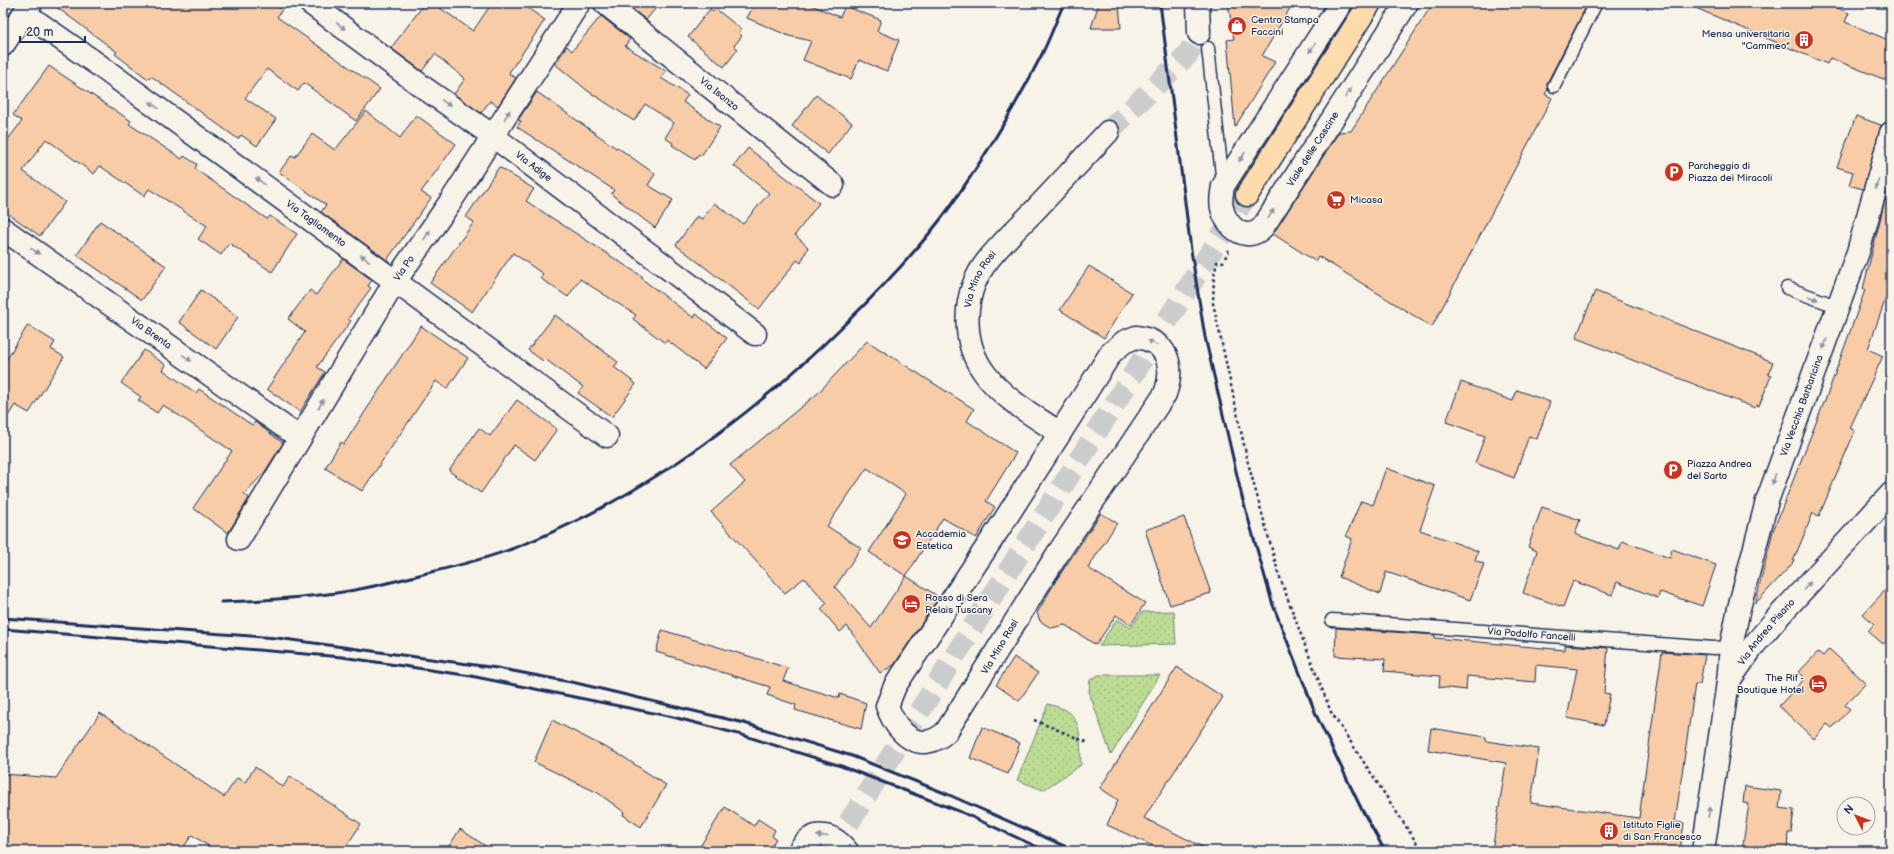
<svg xmlns="http://www.w3.org/2000/svg" width="1894" height="854" font-family="'Balsamiq Sans',sans-serif">
<style>
.grass{fill:url(#grass-dots);stroke:#6c8679}
.building{fill:#f7cca6;stroke:#1b2f5e;fill-rule:evenodd}
.lines{fill:none;stroke-linecap:round;stroke-linejoin:round}
.minor-tunnel{stroke:#cbcccc;stroke-width:22;stroke-dasharray:22 11;stroke-linecap:butt}
.primary-tunnel{stroke:#cbcccc;stroke-width:22;stroke-dasharray:22 11;stroke-linecap:butt}
.service-casing{stroke:#1b2f5e;stroke-width:15}
.minor-casing{stroke:#1b2f5e;stroke-width:25}
.primary-casing{stroke:#1b2f5e;stroke-width:25}
.path{stroke:#1b2f5e;stroke-width:2.5;stroke-dasharray:3 3;stroke-linecap:butt}
.service{stroke:#f7f3e8;stroke-width:12}
.minor{stroke:#f7f3e8;stroke-width:22}
.primary{stroke:#fedbac;stroke-width:22}
.rail{stroke:#1b2f5e;stroke-width:3}
.oneway{fill:#8991a3}
.labels{text-anchor:middle;dominant-baseline:central;stroke-width:3;stroke-linejoin:round;paint-order:stroke}
.poi-label{font-size:10px;fill:#1b2f5e;stroke:#f7f3e8;text-anchor:start}
.street-label{font-size:10px;fill:#1b2f5e;stroke:#f7f3e8}
</style>
<defs>
<pattern id="grass-dots" width="8" height="8" patternUnits="userSpaceOnUse"><rect width="8" height="8" fill="#bedc94"/><path d="M2 2h.1M6 6h.1" fill="none" stroke="#a3bd82" stroke-width="1.8" stroke-linecap="round"/></pattern>
</defs>
<rect width="100%" height="100%" fill="#f7f3e8"/>
<filter id="ink" filterUnits="userSpaceOnUse"><feTurbulence type="fractalNoise" baseFrequency=".025" numOctaves="2"/><feDisplacementMap in="SourceGraphic" scale="8" xChannelSelector="R" yChannelSelector="G"/><feConvolveMatrix kernelMatrix="1 2 1 2 8 2 1 2 1" color-interpolation-filters="sRGB"/></filter>
<g filter="url(#ink)">
<!-- grass -->
<g class="grass">
<path d="M1174 611 1176 644 1099 646 1117 619 1131 628 1142 612Z"/>
<path d="M1098 675H1160L1111 755 1089 692 1090 680Z"/>
<path d="M1048 704C1054 706 1064 708 1069 712 1083 724 1080 748 1081 765L1043 790 1017 780Z"/>
</g>
<!-- building -->
<g class="building">
<path d="M51 3H272L282 10 277 17 380 89 356 121 304 83 298 91 267 69 245 98 276 119 257 146 241 135 238 139 151 76 148 79 115 54 117 52Z"/>
<path d="M425 3H433L473 31 492 3H520L545 20 510 71 509 74 516 78 498 106 490 101 481 113 454 94 465 79 435 54 422 71 391 48Z"/>
<path d="M625 3H660L646 20Z"/>
<path d="M755 3H806L840 17 845 6 881 20 877 31 899 40 887 71 859 60 851 79 803 60 811 41 789 36 747 18Z"/>
<path d="M1099 3H1119L1121 28H1091Z"/>
<path d="M1228 3H1293L1262 56 1275 62 1235 127 1227 40 1234 39Z"/>
<path d="M1433 3H1588L1547 83 1548 90 1545 94 1552 98 1432 327 1318 256 1315 261 1273 234 1339 132 1351 131Z"/>
<path d="M1684 3H1826L1849 13 1845 22 1891 41V82L1830 58 1827 64Z"/>
<path d="M710 9 713 11 716 9 741 29 739 33 742 36 734 46 738 49 724 67 688 37Z"/>
<path d="M601 16 630 39 625 46 666 71 661 78 688 95 683 102 720 127 701 156 699 154 695 160 672 145 673 143 665 138 674 123 645 104 634 121 588 91 555 64 567 46 572 51Z"/>
<path d="M49 66 131 121 129 124 182 159 184 156 197 164 195 169 267 219 270 216 297 234 272 272 229 243 221 255 198 239 207 226 149 189 144 196 100 166 94 174 46 139 23 171 65 202 40 236 3 210V146L22 121 13 115Z"/>
<path d="M537 92 616 148 617 147 655 174 648 185 673 200 655 228 611 194 614 190 517 127 521 121 518 120Z"/>
<path d="M816 95 852 123 828 154 792 126Z"/>
<path d="M366 111 400 138 416 115 456 144 421 192 431 198 387 260 321 212 326 205 279 172 292 155 295 157 312 134 335 150Z"/>
<path d="M1856 116 1881 125 1863 189 1849 185 1853 172 1837 167Z"/>
<path d="M748 148 819 203 795 235 808 247 801 263 797 260 759 309 676 245 697 216 702 219 714 203 743 224 769 193 734 166Z"/>
<path d="M499 167 534 189 526 201 643 277 642 279 694 318 696 314 727 338 704 369 667 340 665 343 633 319 636 315 580 279 568 297 540 278 543 274 513 253 472 312 430 283 474 222 466 217Z"/>
<path d="M1885 200 1891 201V296L1887 295 1868 349 1883 356 1850 428 1855 431 1819 516 1813 513 1792 564 1755 604 1773 531 1829 390 1865 290 1863 289Z"/>
<path d="M100 221 166 266 142 300 77 255Z"/>
<path d="M343 259 372 280 368 286 371 288 348 319 351 321 317 367 325 372 300 412 267 389 305 332 288 319 310 290 316 295Z"/>
<path d="M1089 266 1132 293 1104 338 1060 310Z"/>
<path d="M201 290 238 317 216 349 179 322Z"/>
<path d="M1595 291 1773 362 1768 375 1771 376 1759 406 1756 405 1755 408 1576 338Z"/>
<path d="M555 315 618 362 614 367 636 384 612 417 578 393 583 387 545 359 543 361 528 350Z"/>
<path d="M28 325 55 342 51 349 64 357 29 413 15 405 3 424V365Z"/>
<path d="M421 326 468 358 447 389 436 381 362 491 325 468 341 442 344 444Z"/>
<path d="M867 341 974 409 967 421 1016 453 986 501 995 507 976 538 943 518 906 576 939 597 894 665 880 673 847 626 840 632 821 609 827 603 804 578 785 593 711 512 745 482 730 465 817 394ZM867 468 906 494 869 552 906 576 871 628 835 587 861 548 827 526Z"/>
<path d="M144 350 166 365 163 370 196 393 199 389 252 425 255 422 283 443 264 473 244 494 249 498 228 533 193 508 232 451 163 405 157 413 138 400 141 397 121 383Z"/>
<path d="M1461 382 1513 401 1517 390 1550 402 1537 439 1529 436 1514 478 1475 463 1485 436 1446 422Z"/>
<path d="M517 400 557 429 535 460 514 445 481 493 449 471 479 428 490 436Z"/>
<path d="M1386 468 1435 486 1420 530 1478 551 1475 560 1484 564 1470 600 1386 572 1380 594 1339 577 1352 539 1346 536 1361 501 1373 505Z"/>
<path d="M1542 507 1580 520 1575 534 1619 550 1622 541 1670 558 1672 549 1716 565 1702 606 1660 592 1658 598 1617 582 1612 595 1573 581 1563 607 1523 593 1537 551 1528 547Z"/>
<path d="M1101 513 1117 523 1088 568 1145 603 1131 625 1116 615 1096 645 1065 625 1051 628 1040 621 1037 613 1057 579Z"/>
<path d="M1184 517 1211 593 1170 605 1145 530Z"/>
<path d="M1891 584V639L1889 638 1883 644 1868 631 1874 624 1863 614Z"/>
<path d="M1336 628 1435 635V638L1565 650V645L1608 648 1604 693 1610 694 1604 725 1567 718 1577 669 1536 665 1535 682 1467 676 1466 690 1439 687 1440 676 1384 671 1385 659 1335 656Z"/>
<path d="M662 630 788 668 783 681 839 698 840 694 866 703 861 729 795 710 796 705 767 695 770 687 656 652Z"/>
<path d="M1829 649 1866 683 1845 705 1850 709 1832 728 1827 724 1814 739 1779 706 1805 678 1799 672 1818 652 1823 656Z"/>
<path d="M1662 652 1705 655 1700 684H1695L1675 822 1684 823 1680 851H1492L1506 763 1428 750 1431 728 1486 737V741L1539 749 1531 803 1639 818Z"/>
<path d="M1014 657 1038 673 1019 701 996 685Z"/>
<path d="M1177 667 1223 697 1144 818 1211 851H1164L1107 825 1118 800 1100 788Z"/>
<path d="M100 713 224 797 237 778 245 782 255 767 283 787 290 776 361 824 343 851H216L192 835 181 851H3V774L56 778Z"/>
<path d="M552 720 622 756 666 785 641 827 623 815 624 812 598 793 534 762Z"/>
<path d="M982 727 1020 743 1008 774 970 758Z"/>
<path d="M1745 786 1781 791 1779 808 1794 810 1791 833H1788L1787 851H1742L1749 804 1743 803Z"/>
<path d="M725 807 754 826 758 819 775 830 772 836 776 839 768 851H697Z"/>
<path d="M460 829 493 851H446Z"/>
</g>
<g class="lines">
<!-- minor-tunnel -->
<path class="minor-tunnel" d="M1108 132 1188 54 1199 33"/>
<!-- primary-tunnel -->
<path class="primary-tunnel" d="M831 851 1247 195"/>
<defs>
<g id="service">
<path d="M1208 48 1223 184"/>
<path d="M1554 86 1596 3"/>
<path d="M1787 288 1839 307"/>
<path id="s1" d="M1332 620 1714 648 1731 647"/>
</g>
<g id="minor">
<path id="s2" d="M310 3 427 90 493 136 755 334"/>
<path id="s3" d="M605 3 833 185"/>
<path d="M1198 3 1199 33"/>
<path id="s4" d="M1341 3 1223 186C1222 193 1220 200 1222 208 1226 226 1246 245 1263 227L1407 3"/>
<path id="s5" d="M24 13 100 66 607 436"/>
<path d="M3 45 31 3"/>
<path id="s6" d="M3 229 300 438"/>
<path d="M1136 337C1168 341 1175 366 1165 394L1057 555 946 732C919 756 897 733 887 706L895 686 1004 521 1111 353 1124 342Z"/>
<path id="s7" d="M1060 433C1034 416 1005 400 986 375 960 342 962 292 988 260 1002 242 1020 226 1036 209 1060 183 1084 158 1108 132"/>
<path id="s8" d="M239 539 396 280 451 201 579 3"/>
<path id="s9" d="M1728 682 1731 647 1739 608 1767 501 1858 252 1891 133"/>
<path d="M799 851C812 829 832 832 847 851"/>
<path id="s10" d="M1703 851 1728 682 1754 645 1777 618 1891 494"/>
</g>
<path id="primary" d="M1247 195 1370 3"/>
</defs>
<!-- service casing -->
<use href="#service" class="service-casing"/>
<!-- minor casing -->
<use href="#minor" class="minor-casing"/>
<!-- primary casing -->
<use href="#primary" class="primary-casing"/>
<!-- path -->
<g class="path">
<path d="M1229 250 1223 262H1217L1214 276 1213 303 1248 463 1279 575 1303 640 1331 712 1422 851"/>
<path d="M1034 720 1089 743"/>
</g>
<!-- service -->
<use href="#service" class="service"/>
<!-- minor -->
<use href="#minor" class="minor"/>
<!-- primary -->
<use href="#primary" class="primary"/>
<!-- rail -->
<g class="rail">
<path d="M1160 3 1191 250 1205 337 1242 497 1273 605 1317 717 1361 808 1385 851"/>
<path d="M221 602C259 601 298 598 336 593 367 589 397 581 427 573 457 566 488 558 517 547 642 498 751 417 846 323 884 286 921 247 952 204 984 158 1014 109 1040 58 1049 41 1056 21 1064 3"/>
<path d="M3 618 277 638 497 668 576 683 744 723 852 756 947 794 1076 851"/>
<path d="M3 629 342 657 471 676 673 717 742 735 841 766 961 812 1046 851"/>
</g>
</g>
<!-- one-way arrows -->
<defs><path id="oneway-solid" d="M-6-.8H1V-3.2L6.5 0L1 3.2V.8H-6Z"/></defs>
<g class="oneway">
<use href="#oneway-solid" transform="translate(341 26) rotate(37)"/>
<use href="#oneway-solid" transform="translate(1312 48) rotate(123)"/>
<use href="#oneway-solid" transform="translate(1348 93) rotate(-57)"/>
<use href="#oneway-solid" transform="translate(446 103) rotate(35)"/>
<use href="#oneway-solid" transform="translate(154 105) rotate(-144)"/>
<use href="#oneway-solid" transform="translate(507 115) rotate(-58)"/>
<use href="#oneway-solid" transform="translate(1242 157) rotate(123)"/>
<use href="#oneway-solid" transform="translate(260 181) rotate(-144)"/>
<use href="#oneway-solid" transform="translate(1877 184) rotate(106)"/>
<use href="#oneway-solid" transform="translate(1271 214) rotate(-58)"/>
<use href="#oneway-solid" transform="translate(427 235) rotate(-56)"/>
<use href="#oneway-solid" transform="translate(35 251) rotate(35)"/>
<use href="#oneway-solid" transform="translate(365 258) rotate(-144)"/>
<use href="#oneway-solid" transform="translate(1813 298) rotate(20)"/>
<use href="#oneway-solid" transform="translate(1153 343) rotate(-152)"/>
<use href="#oneway-solid" transform="translate(1825 344) rotate(111)"/>
<use href="#oneway-solid" transform="translate(187 358) rotate(35)"/>
<use href="#oneway-solid" transform="translate(321 404) rotate(-59)"/>
<use href="#oneway-solid" transform="translate(1774 479) rotate(108)"/>
<use href="#oneway-solid" transform="translate(1807 586) rotate(-48)"/>
<use href="#oneway-solid" transform="translate(1709 812) rotate(-82)"/>
<use href="#oneway-solid" transform="translate(822 836) rotate(-177)"/>
</g>
</g>
<!-- icons -->
<defs>
<symbol id="shop-disc" viewBox="-11 -11 22 22"><circle r="9.5" fill="#c8321e" stroke="#f7f3e8"/><path d="M-5-2.5h2.3a2.7 3.5 0 0 1 5.4 0H5L5.5 6h-11ZM-1.5-2.5h3a1.5 2.3 0 0 0-3 0Z" fill="#fff"/></symbol>
<symbol id="building-disc" viewBox="-11 -11 22 22"><circle r="9.5" fill="#c8321e" stroke="#f7f3e8"/><path d="M-4-6H4V6H1V3H-1V6H-4ZM-2.5-4.3h1.7v1.8h-1.7ZM.8-4.3h1.7v1.8H.8ZM-2.5-1h1.7V.8h-1.7ZM.8-1h1.7V.8H.8Z" fill="#fff"/></symbol>
<symbol id="parking-disc" viewBox="-11 -11 22 22"><circle r="9.5" fill="#c8321e" stroke="#f7f3e8"/><path d="M-3.5-5.5H1a3.5 3.5 0 0 1 0 7H-1V5.5H-3.5ZM-1-3.4V-.6H.8a1.4 1.4 0 0 0 0-2.8Z" fill="#fff"/></symbol>
<symbol id="supermarket-disc" viewBox="-11 -11 22 22"><circle r="9.5" fill="#c8321e" stroke="#f7f3e8"/><path d="M-6-5.5h2.5l.6 2H6L4.5 2H-2.5L-4.4-4H-6ZM-1.5 3.2a1.3 1.3 0 1 0 .1 0ZM3 3.2a1.3 1.3 0 1 0 .1 0Z" fill="#fff"/></symbol>
<symbol id="school-disc" viewBox="-11 -11 22 22"><circle r="9.5" fill="#c8321e" stroke="#f7f3e8"/><path d="M0-5L7-2L0 1L-7-2ZM-4 1L0 2.5L4 1V4Q0 6-4 4Z" fill="#fff"/></symbol>
<symbol id="hotel-disc" viewBox="-11 -11 22 22"><circle r="9.5" fill="#c8321e" stroke="#f7f3e8"/><path d="M-6-4.5h1.5V1H6V5H4.5V3h-9V5H-6ZM-4 0a1.8 1.8 0 1 1 3.6 0ZM.5 0V-2.5h3Q6-2.5 6 0Z" fill="#fff"/></symbol>
</defs>
<g fill-rule="evenodd">
<use href="#shop-disc" x="1226" y="15" width="22" height="22"/>
<use href="#building-disc" x="1793" y="29" width="22" height="22"/>
<use href="#parking-disc" x="1663" y="161" width="22" height="22"/>
<use href="#supermarket-disc" x="1325" y="189" width="22" height="22"/>
<use href="#parking-disc" x="1662" y="459" width="22" height="22"/>
<use href="#school-disc" x="891" y="529" width="22" height="22"/>
<use href="#hotel-disc" x="900" y="593" width="22" height="22"/>
<use href="#hotel-disc" x="1807" y="673" width="22" height="22"/>
<use href="#building-disc" x="1598" y="820" width="22" height="22"/>
</g>
<g class="labels">
<!-- poi labels -->
<g class="poi-label">
<text x="1251" y="20">Centro Stampa<tspan x="1251" dy="12">Faccini</tspan></text>
<text x="1790" y="34" text-anchor="end">Mensa universitaria<tspan x="1790" dy="12">"Cammeo"</tspan></text>
<text x="1688" y="166">Parcheggio di<tspan x="1688" dy="12">Piazza dei Miracoli</tspan></text>
<text x="1350" y="200">Micasa</text>
<text x="1687" y="464">Piazza Andrea<tspan x="1687" dy="12">del Sarto</tspan></text>
<text x="916" y="534">Accademia<tspan x="916" dy="12">Estetica</tspan></text>
<text x="925" y="598">Rosso di Sera<tspan x="925" dy="12">Relais Tuscany</tspan></text>
<text x="1804" y="678" text-anchor="end">The Rif -<tspan x="1804" dy="12">Boutique Hotel</tspan></text>
<text x="1623" y="825">Istituto Figlie<tspan x="1623" dy="12">di San Francesco</tspan></text>
</g>
<!-- street labels -->
<g class="street-label">
<text stroke="none"><textPath href="#s3" startOffset="146">Via Isonzo</textPath></text>
<text stroke="none"><textPath href="#s4" startOffset="389">Viale delle Cascine</textPath></text>
<text stroke="none"><textPath href="#s2" startOffset="277">Via Adige</textPath></text>
<text stroke="none"><textPath href="#s5" startOffset="360">Via Tagliamento</textPath></text>
<text stroke="none"><textPath href="#s8" startOffset="317">Via Po</textPath></text>
<text stroke="none"><textPath href="#s7" startOffset="197">Via Mino Rosi</textPath></text>
<text stroke="none"><textPath href="#s6" startOffset="181">Via Brenta</textPath></text>
<text stroke="none"><textPath href="#s9" startOffset="287">Via Vecchia Barbaricina</textPath></text>
<text stroke="none"><textPath href="#s10" startOffset="234">Via Andrea Pisano</textPath></text>
<text stroke="none"><textPath href="#s1" startOffset="200">Via Podolfo Fancelli</textPath></text>
<text transform="translate(1000 647) rotate(-59)">Via Mino Rosi</text>
</g>
</g>
<!-- margin -->
<rect width="1894" height="854" fill="none" stroke="#f7f3e8" stroke-width="16"/>
<rect x="8" y="8" width="1878" height="838" fill="none" stroke="#1b2f5e" stroke-width="1.5" filter="url(#ink)"/>
<!-- north arrow -->
<g transform="translate(1856 816) rotate(312)"><circle r="19" fill="#f7f3e8" stroke="#9fa5b1"/>
<path d="M0-3L7 15L0 10L-7 15Z" fill="#c8321e"/>
<text y="-6" font-size="11" font-weight="bold" text-anchor="middle" fill="#1b2f5e">N</text>
</g>
<!-- scale -->
<path d="M20 36v6h65v-6" fill="none" stroke="#1b2f5e" stroke-width="2"/>
<text x="26" y="36" font-size="12" fill="#1b2f5e" stroke="#f7f3e8" stroke-width="3" paint-order="stroke">20 m</text>
</svg>
